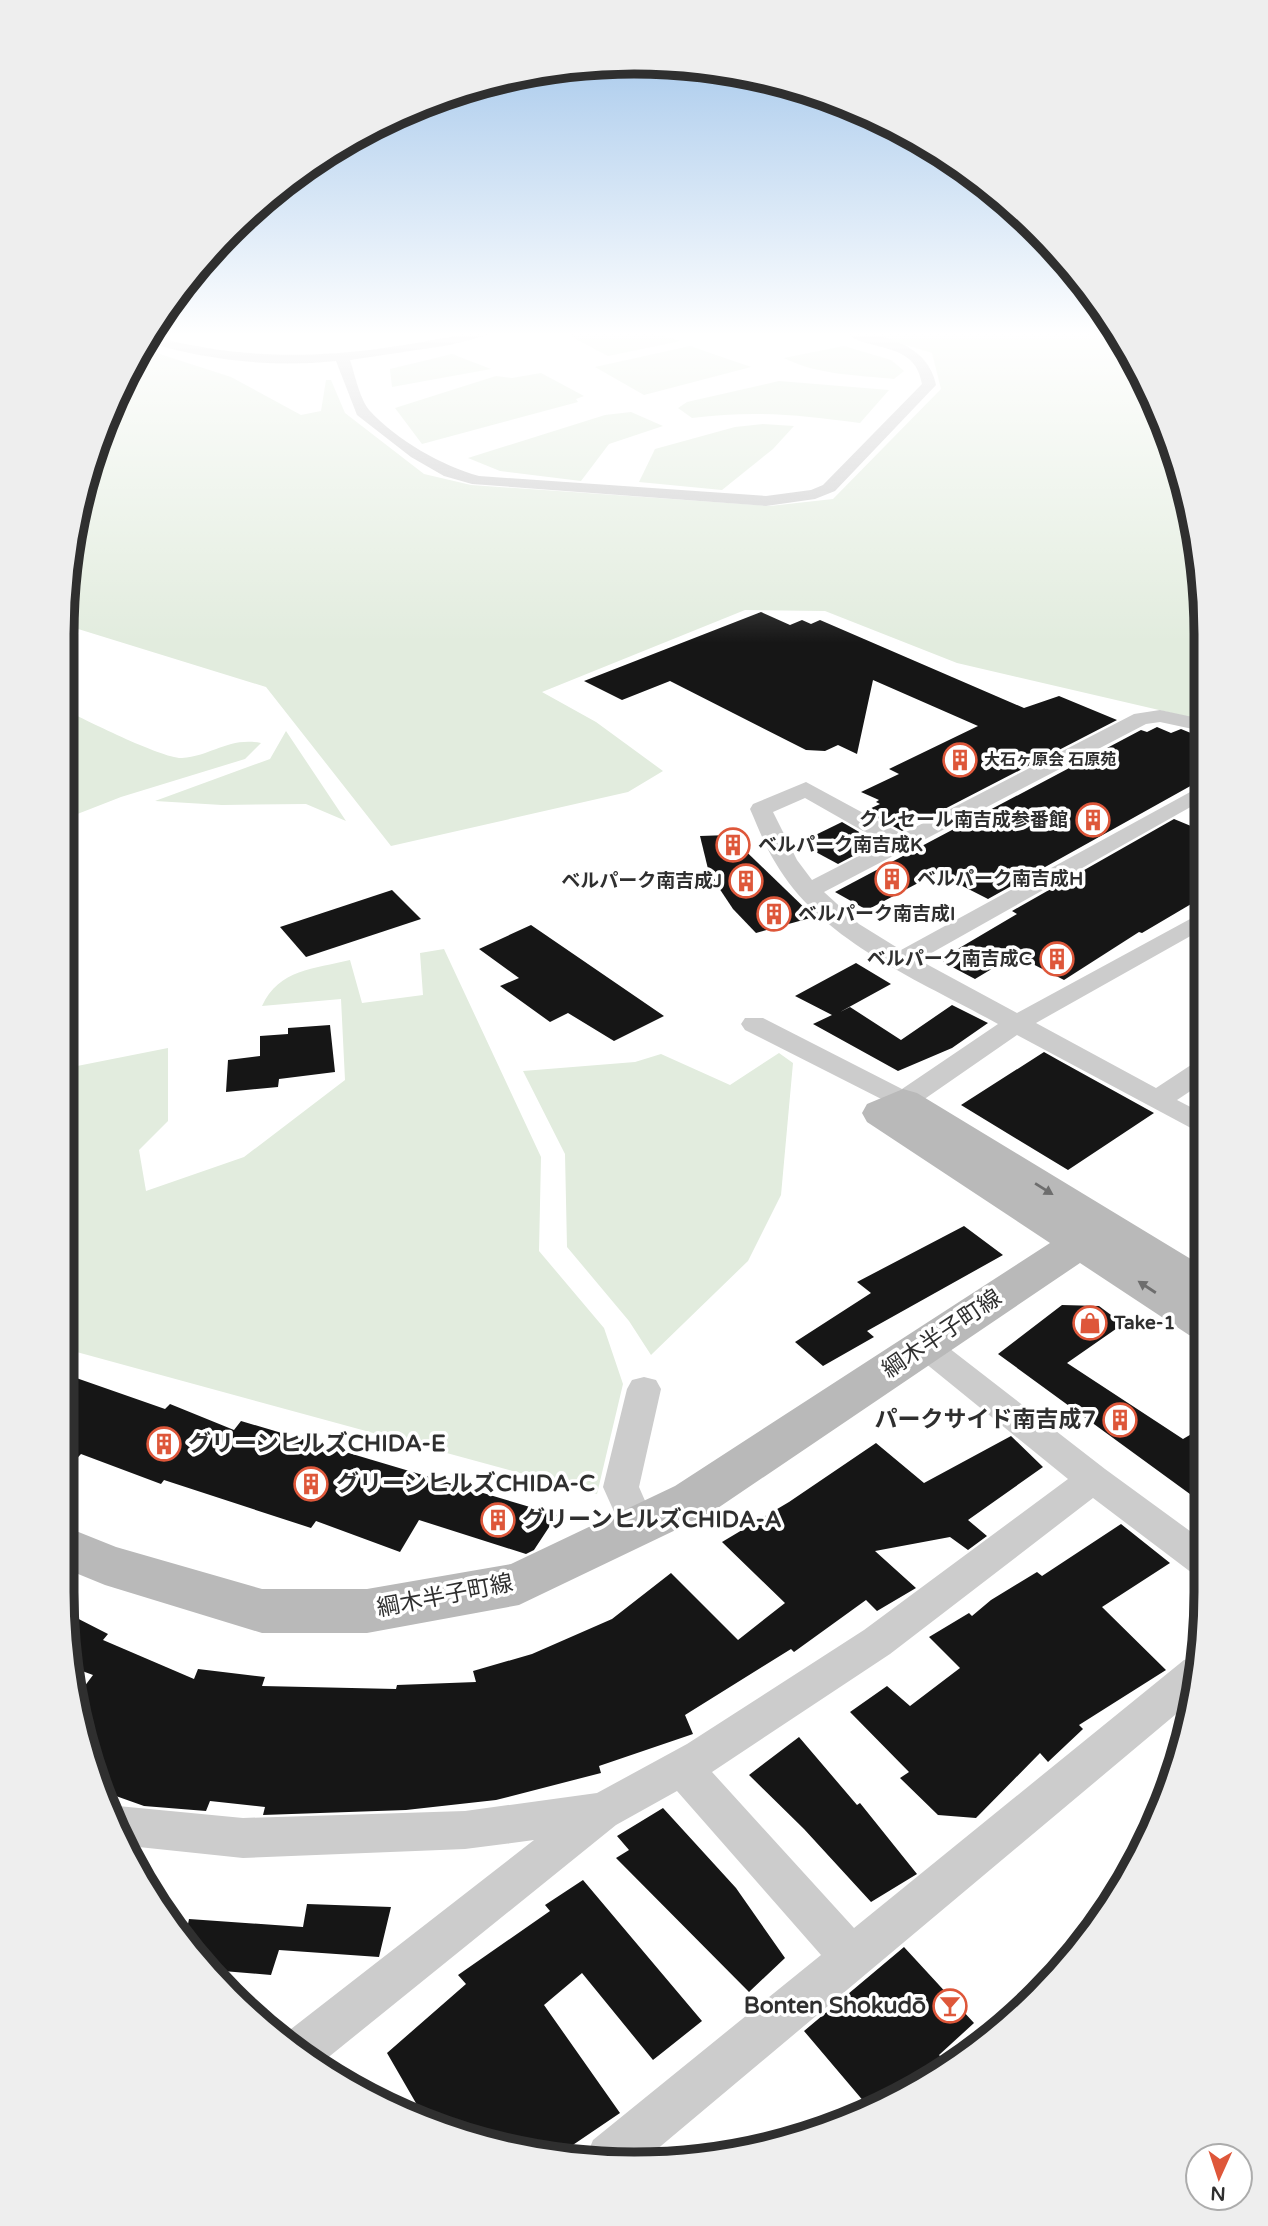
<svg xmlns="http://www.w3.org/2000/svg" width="1268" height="2226" font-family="'Varela Round','Noto Sans JP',sans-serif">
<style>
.green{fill:#e2ecde}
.building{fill:#161616}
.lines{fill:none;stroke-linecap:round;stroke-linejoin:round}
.street{fill:#ccc;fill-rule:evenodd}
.secondary{fill:#b9b9b9;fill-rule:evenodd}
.oneway{fill:#6d6d6d}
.labels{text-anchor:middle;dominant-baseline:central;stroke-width:7;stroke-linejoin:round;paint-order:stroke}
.far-poi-label{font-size:16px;font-weight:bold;fill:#2f2f2f;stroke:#fff;text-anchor:start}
.poi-label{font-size:19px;font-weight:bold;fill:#2f2f2f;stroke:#fff;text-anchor:start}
.near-street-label{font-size:23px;fill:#2f2f2f;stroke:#fff}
.near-poi-label{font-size:23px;font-weight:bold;fill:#2f2f2f;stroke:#fff;text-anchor:start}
.rim{fill:none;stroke:#2f2f2f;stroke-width:9}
</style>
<rect width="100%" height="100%" fill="#fff"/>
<!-- green -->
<g class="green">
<path d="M562 332H652L681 341 608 356Z"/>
<path d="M864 332H1118L1176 450 1202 560V720L957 663 825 611 745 610 542 692 596 722 663 771 628 792 391 846 266 687 62 624V597L81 485 138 347 231 377 301 415 321 411 326 380H331L345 413 424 474 471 485 770 506 833 499 941 389 932 353Z"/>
<path d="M690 346 751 367 644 395 595 367Z"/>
<path d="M844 346 891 360 904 371 894 379C857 375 817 375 784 358Z"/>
<path d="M452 354 491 369 392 387 390 369Z"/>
<path d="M541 373 584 396 576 399 578 402 422 444 395 408 496 376 512 378Z"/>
<path d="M779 381 889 390 860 423C799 415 754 410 692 418L678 408 687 402Z"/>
<path d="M631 412 663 426 609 444 581 481 500 471 468 458 605 415Z"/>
<path d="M763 424 794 426 773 449 722 490 639 482 655 449 735 427Z"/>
<path d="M62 708C83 719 163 759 182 758 212 756 228 737 261 743L245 759 121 797 62 820Z"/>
<path d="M286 731 346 821 306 804 222 805 155 801 270 759Z"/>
<path d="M444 949 541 1157 539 1251 604 1328 623 1384 597 1494 62 1348V1069L168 1048V1121L139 1150 146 1191 244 1157 345 1080 341 999 262 1006C279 969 314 969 350 960L362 1003 423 995 420 953Z"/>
<path d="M779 1053 793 1063 781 1195 748 1261 651 1355 629 1321 567 1247 565 1154 523 1071 635 1062 661 1054 730 1085Z"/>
</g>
<!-- building -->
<g class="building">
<path d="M761 612 790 625 802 620 811 624 820 620 1024 708 1059 696 1117 720 902 831 865 811 880 804 876 802 879 800 861 792 899 774 889 769 978 726 873 680 857 754 838 745 825 751 806 750 670 681 622 700 584 681Z"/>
<path d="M1157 727 1171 733 1181 729 1203 738V779L988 899 937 873 867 910 835 892 1141 730 1147 732Z"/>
<path d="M1174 819 1203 831V897L1142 933 1139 932 1064 980 1015 955 975 979 939 960 1017 914 1012 911Z"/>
<path d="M842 822 878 843 838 864 799 843Z"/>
<path d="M729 835 814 917 756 933 733 909 709 873 700 836Z"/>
<path d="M392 890 421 919 306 957 280 927Z"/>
<path d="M531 925 664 1016 614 1041 568 1013 550 1022 500 986 519 978 479 949Z"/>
<path d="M856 963 891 984 840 1012 850 1007 901 1040 952 1005 988 1023 952 1048 898 1071 813 1024 832 1015 795 996Z"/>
<path d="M330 1025 335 1072 279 1079 278 1087 226 1092 228 1060 260 1056V1036L288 1034V1028Z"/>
<path d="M1044 1052 1060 1061 1154 1113 1068 1170 961 1105Z"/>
<path d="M964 1226 1003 1255 867 1331 874 1337 823 1366 795 1342 871 1293 857 1282Z"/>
<path d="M1062 1305 1099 1306 1123 1324 1067 1363 1183 1439 1205 1426V1505L998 1354Z"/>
<path d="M62 1373 165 1409 170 1404 234 1430 241 1421 557 1515 534 1550 526 1554 419 1520 400 1552 316 1521 311 1528 164 1480 161 1484 81 1454 61 1476Z"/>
<path d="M1011 1436 1043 1467 968 1520 987 1536 968 1550 950 1537 875 1551 916 1588 877 1611 866 1600 794 1652 791 1649 685 1715 693 1734 599 1766 601 1773 496 1800 406 1810 263 1815 265 1807 210 1801 206 1811 144 1806 99 1790 92 1776 78 1695 93 1675 74 1668 65 1612 108 1634 103 1640 194 1679 198 1669 265 1677 262 1686 396 1689 397 1685 476 1682 473 1671 532 1654 612 1619 671 1573 738 1640 785 1603 722 1542 789 1502 876 1443 924 1483Z"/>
<path d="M1121 1524 1170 1563 1102 1607 1166 1670 1079 1725 1083 1729 1048 1762 1040 1753 976 1818 938 1815 900 1778 909 1772 850 1712 887 1686 910 1706 960 1668 929 1637 969 1613 972 1616 991 1600 1037 1572 1042 1576Z"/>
<path d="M799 1737 857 1805 860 1803 917 1874 871 1902 804 1829 749 1775Z"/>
<path d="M663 1808 736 1888 785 1958 749 1992 616 1858 629 1850 617 1836Z"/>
<path d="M583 1880 702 2021 653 2060 582 1973 544 2005 620 2113 561 2153 485 2145 424 2117 387 2053 466 1984 458 1975 550 1911 545 1905Z"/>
<path d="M307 1904 391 1907 379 1957 279 1950 271 1975 211 1970 184 1944 189 1919 303 1927Z"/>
<path d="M904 1947 974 2023 939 2055 946 2063 871 2110 804 2031Z"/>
</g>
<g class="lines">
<!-- street -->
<g class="street">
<path d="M475 332H500L450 345 350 360C355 375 360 400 370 411 397 440 442 466 479 476L766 496 811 490 823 485 922 384C915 339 866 353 846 332 881 332 929 345 936 385L835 491 815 499 766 506 472 484 444 476 411 457 357 415 336 361C269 368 207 360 142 341L147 335C267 367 356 356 475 332Z"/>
<path d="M1160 710 1202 719V731L1160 722 1146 724 824 892 859 924 901 950 1203 785V800L919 960 1017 1013 1203 912V929L1036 1023 1156 1088 1194 1063 1204 1061V1082L1177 1100 1204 1114V1135L1017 1035 913 1107 903 1110 745 1030 741 1024 745 1018H763L902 1089 998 1024C921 981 821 942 775 862 765 846 758 827 750 809L753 804 806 782 902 834 1134 714ZM805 798 884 843 812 880 797 860 773 812Z"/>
<path d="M925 1334 936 1338 1105 1469 1205 1542V1577L1192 1573 1093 1498 890 1654 712 1772 854 1928 1184 1660 1201 1656 1194 1699 643 2161 587 2155 593 2140 821 1955 677 1791 616 1825 315 2068 282 2036 534 1840 465 1849 243 1858 129 1846 109 1809 118 1806 243 1818 465 1811 597 1793 687 1744 864 1630 1068 1479 914 1354 909 1346 914 1338Z"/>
<path d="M644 1377 656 1380 661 1389 639 1487 656 1526 651 1536 638 1540 625 1536 603 1487 627 1389 632 1380Z"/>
</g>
<!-- secondary -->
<path class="secondary" d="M903 1089 917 1093 1204 1267 1205 1340 1189 1335 1080 1263 709 1514 519 1605 367 1633H262L105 1585 61 1567V1525L116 1547 262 1589H367L511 1564 675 1486 1050 1243 867 1122 862 1113 867 1104Z"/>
</g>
<!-- one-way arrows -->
<defs><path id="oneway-solid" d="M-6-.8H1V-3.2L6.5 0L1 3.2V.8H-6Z" transform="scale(1.75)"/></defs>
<g class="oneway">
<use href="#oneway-solid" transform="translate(1044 1189) rotate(32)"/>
<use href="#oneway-solid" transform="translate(1147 1287) rotate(-147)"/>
</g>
<!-- sky -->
<linearGradient id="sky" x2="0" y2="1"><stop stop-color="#9cc2e9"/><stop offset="0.52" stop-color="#fff"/><stop offset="1" stop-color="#fff" stop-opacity="0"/></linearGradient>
<rect width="1268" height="643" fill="url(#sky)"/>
<!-- icons -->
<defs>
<symbol id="building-ring" viewBox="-11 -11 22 22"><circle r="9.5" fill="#fff" stroke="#de573a" stroke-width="1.5"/><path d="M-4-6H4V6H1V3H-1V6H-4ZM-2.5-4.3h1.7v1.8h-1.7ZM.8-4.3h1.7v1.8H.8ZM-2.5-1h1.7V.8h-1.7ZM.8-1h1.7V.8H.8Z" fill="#de573a"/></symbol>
<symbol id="shop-ring" viewBox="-11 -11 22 22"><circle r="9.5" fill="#fff" stroke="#de573a" stroke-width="1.5"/><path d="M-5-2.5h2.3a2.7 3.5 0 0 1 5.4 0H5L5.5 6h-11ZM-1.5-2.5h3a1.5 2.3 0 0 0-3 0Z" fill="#de573a"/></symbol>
<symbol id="bar-ring" viewBox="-11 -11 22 22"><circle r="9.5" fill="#fff" stroke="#de573a" stroke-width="1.5"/><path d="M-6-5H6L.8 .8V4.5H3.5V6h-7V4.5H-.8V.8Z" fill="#de573a"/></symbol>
</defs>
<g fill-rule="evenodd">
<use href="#building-ring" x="941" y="741" width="38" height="38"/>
<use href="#building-ring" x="1074" y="801" width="38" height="38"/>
<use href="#building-ring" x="714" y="826" width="38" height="38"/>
<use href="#building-ring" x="873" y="860" width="38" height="38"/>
<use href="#building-ring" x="727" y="862" width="38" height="38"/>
<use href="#building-ring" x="755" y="895" width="38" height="38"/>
<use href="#building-ring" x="1038" y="940" width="38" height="38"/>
<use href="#shop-ring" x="1071" y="1304" width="38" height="38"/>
<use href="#building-ring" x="1101" y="1401" width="38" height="38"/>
<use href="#building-ring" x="145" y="1425" width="38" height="38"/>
<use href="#building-ring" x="292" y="1465" width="38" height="38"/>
<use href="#building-ring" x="479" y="1501" width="38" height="38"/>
<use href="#bar-ring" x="931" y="1987" width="38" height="38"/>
</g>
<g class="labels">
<!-- far-poi labels -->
<g class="far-poi-label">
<text x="984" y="760">大石ヶ原会 石原苑</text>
</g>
<!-- poi labels -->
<g class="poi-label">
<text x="1068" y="820" text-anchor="end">クレセール南吉成参番館</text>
<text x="758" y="845">ベルパーク南吉成K</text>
<text x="917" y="879">ベルパーク南吉成H</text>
<text x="722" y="881" text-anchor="end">ベルパーク南吉成J</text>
<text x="798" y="914">ベルパーク南吉成I</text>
<text x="1032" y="959" text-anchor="end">ベルパーク南吉成C</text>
<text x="1114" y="1323">Take-1</text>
</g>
<!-- near-street labels -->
<g class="near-street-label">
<text transform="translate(942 1334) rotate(-34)">綱木半子町線</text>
<text transform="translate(445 1596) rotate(-11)">綱木半子町線</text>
</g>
<!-- near-poi labels -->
<g class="near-poi-label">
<text x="1096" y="1420" text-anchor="end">パークサイド南吉成7</text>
<text x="188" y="1444">グリーンヒルズCHIDA-E</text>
<text x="336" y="1484">グリーンヒルズCHIDA-C</text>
<text x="522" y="1520">グリーンヒルズCHIDA-A</text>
<text x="926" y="2006" text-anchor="end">Bonten Shokudō</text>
</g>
</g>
<!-- crop -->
<path d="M0 0H1268V2226H0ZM634 74H634A560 560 0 0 1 1194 634V1592A560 560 0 0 1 634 2152H634A560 560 0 0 1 74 1592V634A560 560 0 0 1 634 74Z" fill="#eee" fill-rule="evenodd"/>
<path class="rim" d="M634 74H634A560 560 0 0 1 1194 634V1592A560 560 0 0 1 634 2152H634A560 560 0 0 1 74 1592V634A560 560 0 0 1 634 74Z"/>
<!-- north arrow -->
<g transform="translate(1219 2177) rotate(183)"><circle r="33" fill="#ffffff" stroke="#acacac" stroke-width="2"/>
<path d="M0-5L12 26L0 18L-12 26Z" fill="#de573a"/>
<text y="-10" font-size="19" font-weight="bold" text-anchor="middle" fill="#2f2f2f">N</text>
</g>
</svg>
